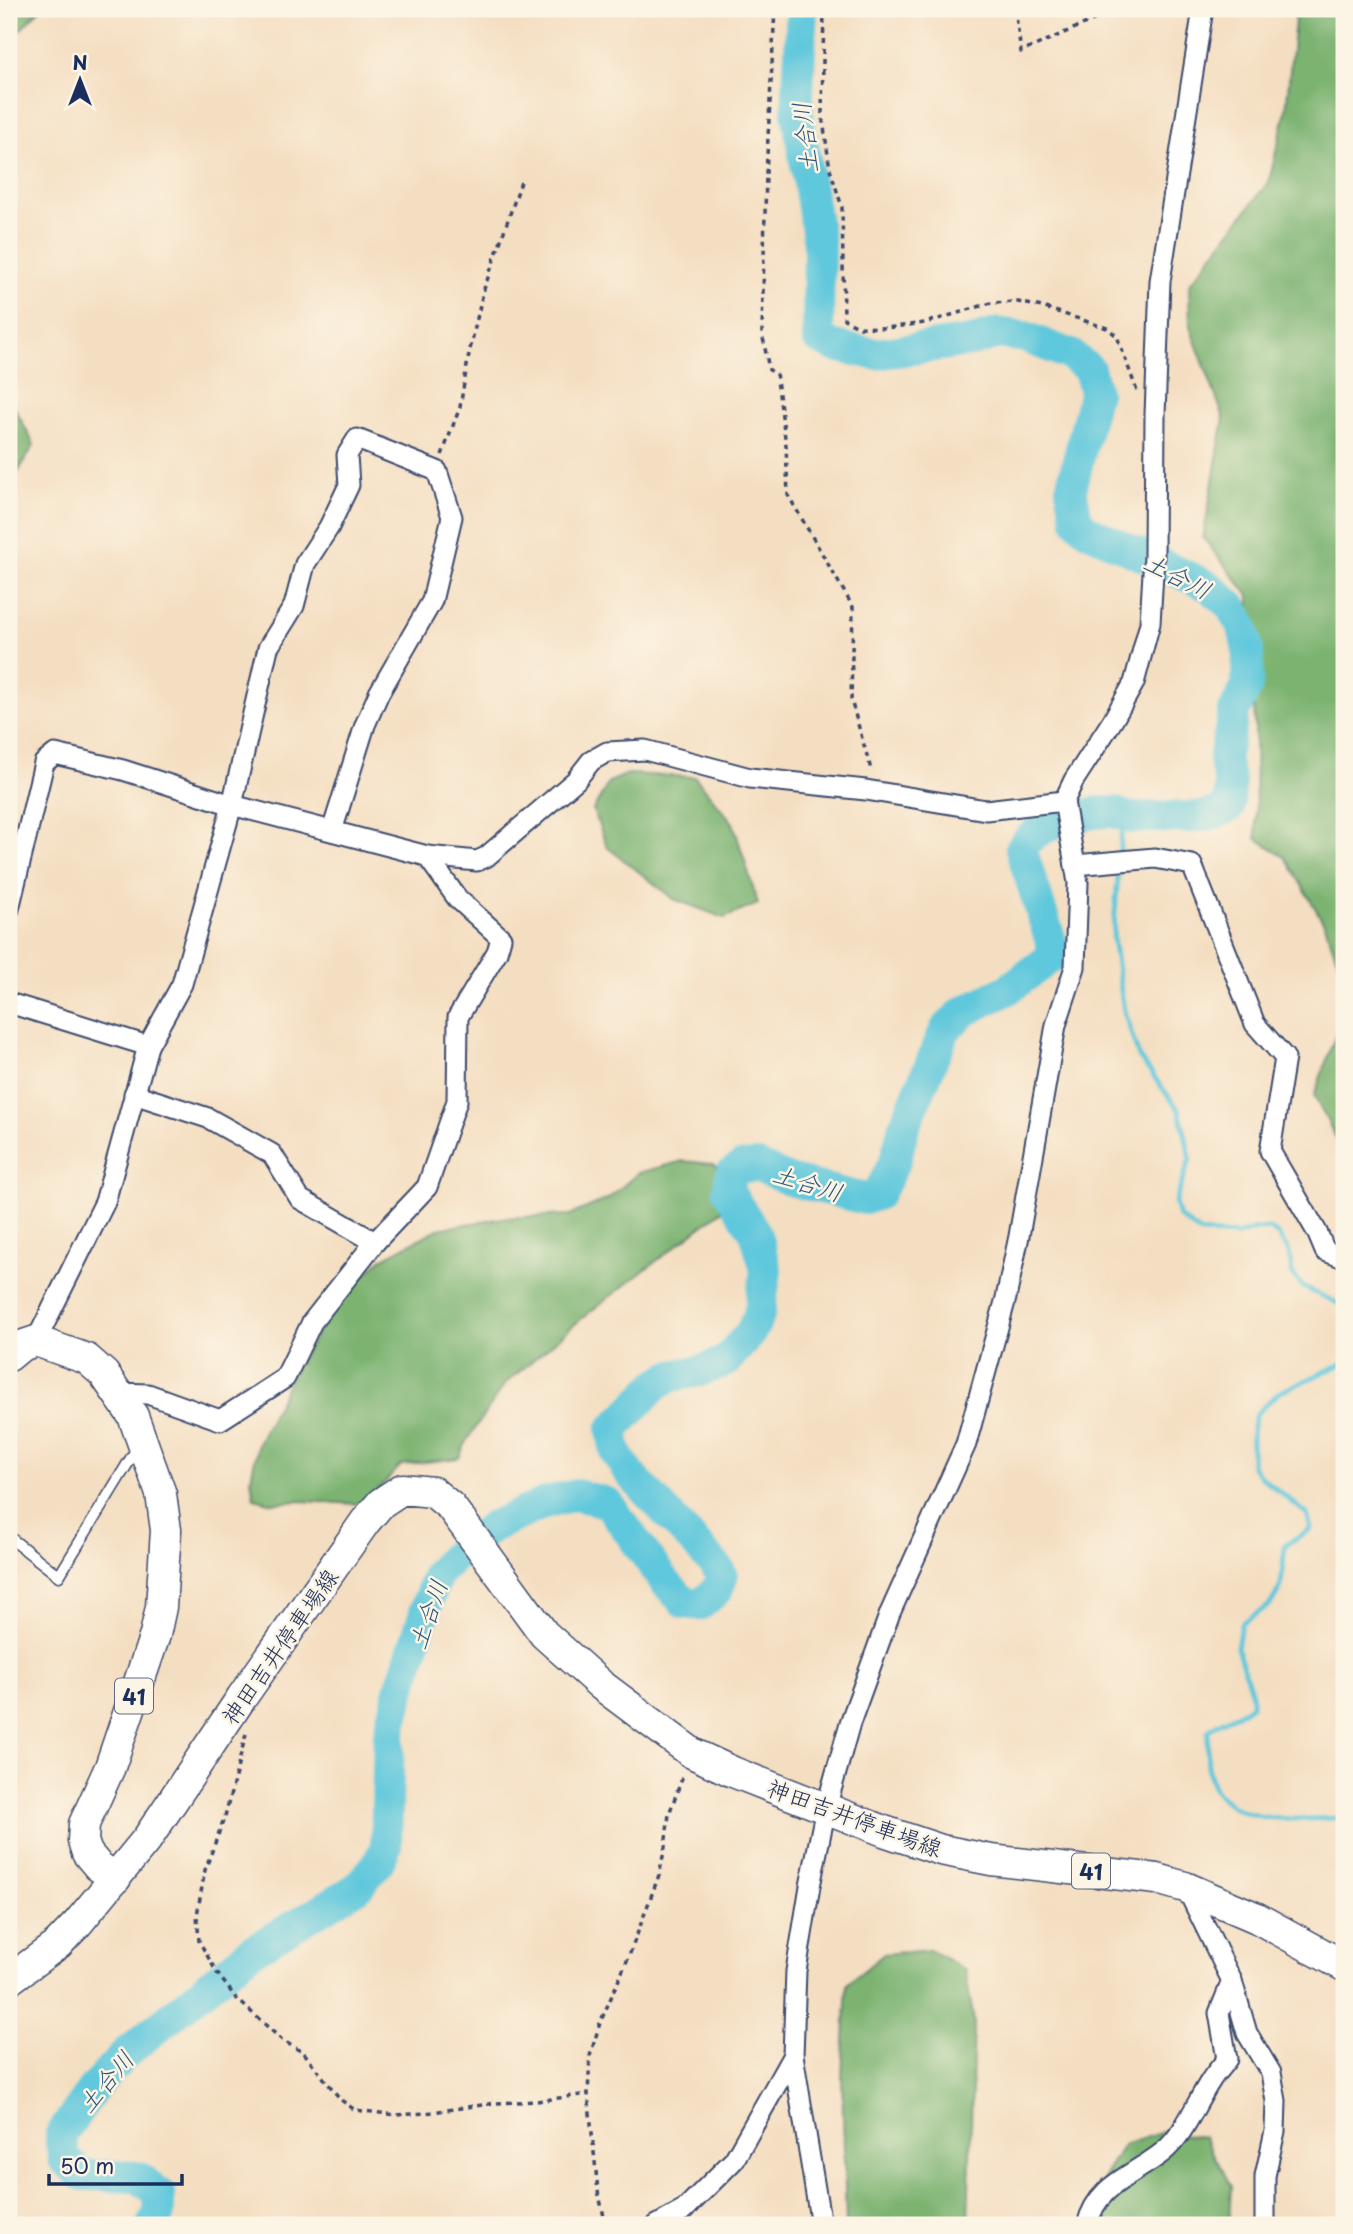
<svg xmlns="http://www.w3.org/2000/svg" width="1353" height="2234" font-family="'Playpen Sans','Klee One',sans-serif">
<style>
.forest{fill:#7bb371;stroke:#4b7168;stroke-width:2}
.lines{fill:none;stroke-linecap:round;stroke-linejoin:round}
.stream{stroke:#60c8dc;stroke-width:5}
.river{stroke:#60c8dc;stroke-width:32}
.service-casing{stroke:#3c496d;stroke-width:13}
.minor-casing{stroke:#3c496d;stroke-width:23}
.primary-casing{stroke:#3c496d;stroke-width:33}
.path{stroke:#3c496d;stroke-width:3.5;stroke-dasharray:5 5;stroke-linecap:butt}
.service{stroke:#fff;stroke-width:10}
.minor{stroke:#fff;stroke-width:19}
.primary{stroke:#fff;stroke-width:30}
.labels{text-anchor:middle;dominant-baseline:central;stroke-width:5;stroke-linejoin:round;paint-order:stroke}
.shield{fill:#fcf5e5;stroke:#5e6a86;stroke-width:2}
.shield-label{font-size:21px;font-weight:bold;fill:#1b2f5e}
.street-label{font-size:23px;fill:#1b2f5e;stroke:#fcf5e5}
.water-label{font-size:24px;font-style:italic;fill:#2c557e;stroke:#fcf5e5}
</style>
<rect width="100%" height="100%" fill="#fcf5e5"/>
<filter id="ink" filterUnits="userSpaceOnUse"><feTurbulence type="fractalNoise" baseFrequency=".0143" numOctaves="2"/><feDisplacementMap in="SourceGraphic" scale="14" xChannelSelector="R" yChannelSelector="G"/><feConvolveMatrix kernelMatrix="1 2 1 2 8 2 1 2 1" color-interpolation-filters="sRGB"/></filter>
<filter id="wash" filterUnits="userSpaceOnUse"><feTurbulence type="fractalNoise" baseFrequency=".00686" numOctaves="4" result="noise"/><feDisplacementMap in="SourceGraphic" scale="28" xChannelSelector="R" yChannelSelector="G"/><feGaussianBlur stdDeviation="1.57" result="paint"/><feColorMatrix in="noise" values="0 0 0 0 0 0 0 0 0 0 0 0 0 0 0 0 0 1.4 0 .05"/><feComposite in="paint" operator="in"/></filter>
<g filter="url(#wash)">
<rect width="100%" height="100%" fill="#f4dec1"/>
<!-- forest -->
<g class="forest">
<path d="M9 9H40L9 42Z"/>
<path d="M1296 9H1344V979L1325 925 1286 858 1256 838 1255 728 1249 595 1203 538 1224 418 1190 327 1189 285 1269 181 1286 111Z"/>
<path d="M9 397 34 445 9 487Z"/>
<path d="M628 774 695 777 733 823 758 904 724 918 674 899 607 847 593 810 609 782Z"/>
<path d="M1344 994V1153L1314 1096 1337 1031Z"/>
<path d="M683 1161 714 1164 733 1184 721 1211 581 1319 505 1384 467 1440 459 1458 401 1465 376 1492 357 1504 299 1501 273 1503 254 1498 251 1479 258 1443 296 1367 336 1304 381 1259 438 1229 502 1218 570 1215 608 1199 638 1173Z"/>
<path d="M930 1950 965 1970 974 2021 968 2225H846L842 2076 847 1984 884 1954Z"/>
<path d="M1163 2132 1204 2137 1231 2186 1229 2225H1098L1096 2220 1104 2177 1123 2145Z"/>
</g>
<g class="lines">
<!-- stream -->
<g class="stream">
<path d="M1129 818 1121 837 1113 938 1124 1011 1139 1057 1179 1110 1186 1137 1190 1159 1175 1203 1179 1217 1201 1233 1237 1235 1256 1229H1270L1278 1235 1289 1252 1292 1273 1303 1287 1344 1306"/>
<path d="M1344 1363 1278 1393 1256 1414 1252 1431V1465L1260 1476 1307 1514 1311 1529 1285 1545 1281 1586 1270 1605 1241 1623 1237 1648 1252 1694V1704C1239 1717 1222 1718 1208 1731 1208 1748 1205 1770 1213 1786 1235 1828 1304 1818 1344 1818"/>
</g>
<!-- river -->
<path class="river" d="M152 2225 159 2213V2193L138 2177 82 2175 64 2159 60 2136 93 2089 126 2053 250 1952 357 1888 378 1863 386 1846 389 1735 400 1690 437 1574 459 1552 492 1527 547 1502 576 1495 608 1503 665 1582 685 1603 700 1605 718 1589 722 1577 718 1568 631 1475 616 1453 612 1430 656 1385 671 1376 700 1371 726 1361 751 1332 759 1315 766 1270 755 1232 728 1191 731 1174 741 1167 758 1166 789 1180 865 1199 878 1194 895 1161 904 1127 945 1030 963 1012 1007 990 1049 959 1053 948 1021 849C1035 824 1085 811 1113 812 1118 813 1123 816 1128 817 1135 819 1143 817 1150 817 1177 817 1205 821 1229 807L1230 782 1224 760 1234 711 1247 686 1248 651 1243 627 1232 607 1210 587 1087 530 1077 520 1071 489 1095 392 1089 369 1071 355 1025 337 998 333 972 341 875 354 834 346 818 338 819 243 797 112 802 9"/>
</g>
</g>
<g filter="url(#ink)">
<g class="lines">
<defs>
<path id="service" d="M9 1537 59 1576 139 1445"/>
<g id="minor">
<path d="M1075 865 1155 858 1192 865 1255 1024 1285 1058 1270 1151 1317 1232 1325 1251 1344 1258"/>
<path d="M9 909 44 763 55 754 123 770 232 805 427 856 477 861 486 857 576 780 591 761 607 752 645 750 750 778 866 790 986 810 1064 801"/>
<path d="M9 1003 148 1046"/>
<path d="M134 1094 208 1118 272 1154 300 1199 375 1242"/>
<path d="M36 1341 105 1202 148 1046 182 984 232 805 268 648 294 606 305 564 329 527 349 485 347 455 357 439 437 471 452 517 432 601 379 693 365 725 332 831"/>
<path d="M119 1393 148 1394 220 1420 285 1378 312 1322 375 1242 427 1187 457 1101 458 1017 497 952 501 938 457 898 427 856"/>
<path d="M1186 1887 1232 1981 1247 2033 1271 2073 1276 2101 1275 2131 1265 2176V2225"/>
<path d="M657 2225 684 2210 734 2160 793 2055"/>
<path d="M821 2225 793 2055 796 1971 810 1886 826 1808 850 1723 890 1613 966 1444 1006 1298 1019 1236 1056 1025 1075 967 1078 883 1064 801 1074 780 1113 720 1134 683 1150 623 1154 556 1155 415 1160 281 1203 9"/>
<path d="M1087 2225C1097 2184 1133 2176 1163 2152 1185 2134 1195 2104 1211 2080 1215 2073 1222 2066 1227 2059L1219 2013 1232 1981"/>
</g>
<g id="primary">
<path d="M9 1356 21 1346 36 1341 87 1359 104 1374 133 1416 161 1494 166 1530 161 1607 155 1635 110 1767 84 1824 83 1841 87 1853 98 1866 116 1878"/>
<path d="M9 1980 58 1944 78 1923 147 1839 242 1697 365 1522 381 1503 402 1489 433 1492 451 1507 544 1634 601 1685 692 1753 733 1772 884 1831 941 1850 991 1860 1157 1879 1185 1887 1257 1918 1344 1966"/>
</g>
</defs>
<!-- service casing -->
<use href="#service" class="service-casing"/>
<!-- minor casing -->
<use href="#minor" class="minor-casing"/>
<!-- primary casing -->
<use href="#primary" class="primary-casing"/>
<!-- path -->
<g class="path">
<path d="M775 9 766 174 762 332 769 370 776 373 786 445 788 495 853 607 851 700 870 766 869 772"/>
<path d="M824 9 822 113 830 169 842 207 844 319 860 327 886 328 925 323 991 303 1018 302 1042 307 1107 328 1117 336 1137 391"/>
<path d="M1015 9 1021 52 1118 9"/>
<path d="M442 455 460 407 469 354 483 292 521 182"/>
<path d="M246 1734 225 1816 205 1870 197 1915 199 1941 217 1973 236 1998 282 2040 304 2053 341 2100 355 2110 397 2115 425 2113 496 2103 537 2101 588 2094"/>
<path d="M606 2225 598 2191 588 2094 590 2056 600 2023 629 1956 659 1875 665 1847 669 1814 684 1773"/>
</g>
<!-- service -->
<use href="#service" class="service"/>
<!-- minor -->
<use href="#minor" class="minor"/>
<!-- primary -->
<use href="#primary" class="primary"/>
</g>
</g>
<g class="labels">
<!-- shield labels -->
<g class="shield">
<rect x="115" y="1678.5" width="38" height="35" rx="5"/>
<rect x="1072" y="1853.5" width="38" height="35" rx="5"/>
</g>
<g class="shield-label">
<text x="134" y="1696">41</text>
<text x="1091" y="1871">41</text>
</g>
<!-- street labels -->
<g class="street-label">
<text transform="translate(279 1646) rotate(-55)">神田吉井停車場線</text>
<text transform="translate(855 1817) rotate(20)">神田吉井停車場線</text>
</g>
<!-- water labels -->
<g class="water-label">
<text transform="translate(804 138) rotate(-97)">土合川</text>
<text transform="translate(1178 575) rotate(27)">土合川</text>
<text transform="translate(808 1182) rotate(17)">土合川</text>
<text transform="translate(427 1614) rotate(-71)">土合川</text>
<text transform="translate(105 2081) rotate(-50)">土合川</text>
</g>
</g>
<!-- margin -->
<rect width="1353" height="2234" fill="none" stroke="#fcf5e5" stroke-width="35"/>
<!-- north arrow -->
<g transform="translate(80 80)" stroke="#fcf5e5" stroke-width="5" paint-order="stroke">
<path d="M0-5L12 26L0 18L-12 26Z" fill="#1b2f5e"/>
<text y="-10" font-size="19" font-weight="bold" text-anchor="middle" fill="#1b2f5e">N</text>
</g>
<!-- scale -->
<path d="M49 2174v10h133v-10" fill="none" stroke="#1b2f5e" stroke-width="3.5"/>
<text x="60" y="2174" font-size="21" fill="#1b2f5e" stroke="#fcf5e5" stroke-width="5" paint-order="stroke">50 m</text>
</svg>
